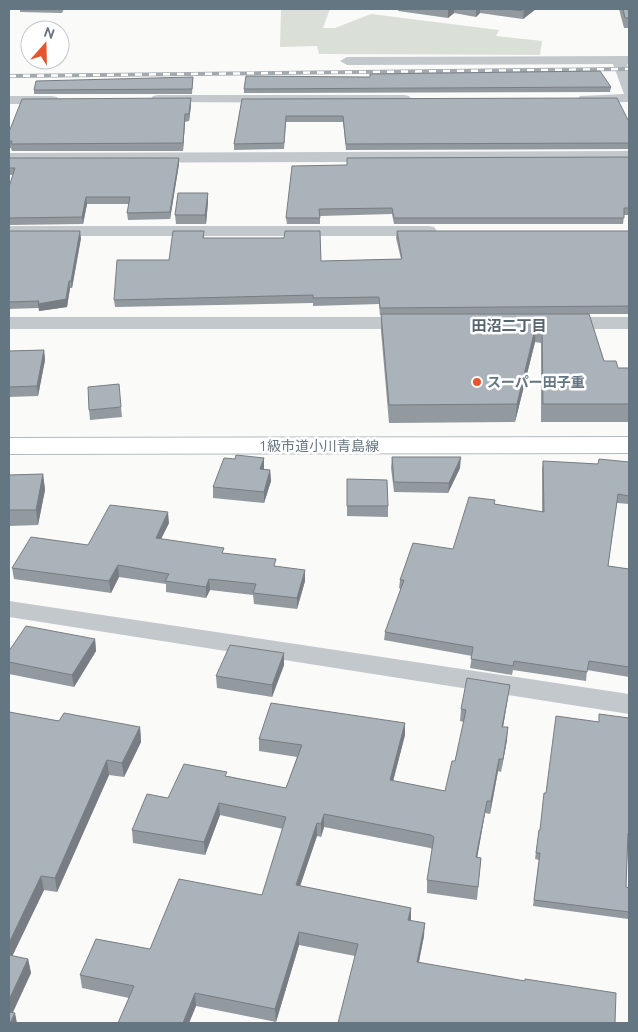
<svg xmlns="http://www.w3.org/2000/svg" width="638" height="1032" font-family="Ubuntu,'Noto Sans JP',sans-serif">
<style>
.green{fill:#dadfd7}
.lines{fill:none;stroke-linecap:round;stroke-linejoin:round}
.secondary-casing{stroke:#b3babf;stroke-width:2}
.street{fill:#c3c8cc;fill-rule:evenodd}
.secondary{fill:#fff;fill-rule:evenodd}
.rail-casing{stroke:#a2aab0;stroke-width:4}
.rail{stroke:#fff;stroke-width:2.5;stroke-dasharray:7;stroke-linecap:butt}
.wall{fill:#929a9f}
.shaded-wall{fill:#777d82}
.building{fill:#aab3b9;stroke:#777d82}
.poi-dot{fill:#e4572e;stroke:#fff;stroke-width:2}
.labels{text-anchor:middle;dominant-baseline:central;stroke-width:5;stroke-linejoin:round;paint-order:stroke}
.poi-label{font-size:14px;font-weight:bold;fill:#657683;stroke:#fff;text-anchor:start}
.street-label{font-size:14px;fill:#657683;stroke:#fff}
.neighbourhood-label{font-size:15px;font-weight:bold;fill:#57646e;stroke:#fff}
</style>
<rect width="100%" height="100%" fill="#fafaf8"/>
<!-- green -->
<path class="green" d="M281 9H330L323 28H335L371 14 499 30 496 36 542 41 540 55 319 54 317 46 280 47Z"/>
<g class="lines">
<defs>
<path id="secondary" d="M629 437V453L9 454V438Z"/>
</defs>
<!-- secondary casing -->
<use href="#secondary" class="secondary-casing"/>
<!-- street -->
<g class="street">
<path d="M629 56V64H627L629 70V102L585 103 580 102 578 99 580 96 624 94 613 64 347 65 340 61 347 57Z"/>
<path d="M158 95H404L409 96 411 99 409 102 404 103 153 102 151 99 153 96Z"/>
<path d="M9 96H52L57 97 59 100 57 103 52 104H9Z"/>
<path d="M629 151V161L9 163V153Z"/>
<path d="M9 226H428L434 227 437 231 434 235 428 236H9Z"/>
<path d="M9 317H412L419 319 422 323 419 327 412 329H9Z"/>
<path d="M560 317H629V329H560L553 327 550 323 553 319Z"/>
<path d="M9 601 629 694V714L9 617Z"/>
</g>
<!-- secondary -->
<use href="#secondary" class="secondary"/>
<defs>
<path id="rail" d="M9 76 629 69"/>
</defs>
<!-- rail casing -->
<use href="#rail" class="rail-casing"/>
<!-- rail -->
<use href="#rail" class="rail"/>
</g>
<!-- wall -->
<g class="wall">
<path d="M20 9H64L62 13 20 12Z"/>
<path d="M399 9H536L523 19 480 13 476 17 454 13 448 18 398 11Z"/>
<path d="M619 9H629V28H624Z"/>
<path d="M193 77 192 94H34V90Z"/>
<path d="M611 87 610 92 244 93V89Z"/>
<path d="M191 98V105L189 121 185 122 183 151H12L11 148H9V141Z"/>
<path d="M242 99 629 120V149L346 150 343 122H286L284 149 234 150V144Z"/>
<path d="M629 157V215H624L623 224H394L392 214 320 216V224H287L286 218 347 165V158Z"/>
<path d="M9 158H179V164L170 219 128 220 127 213 129 204H87L83 224 9 225V187L13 175H9Z"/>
<path d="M208 193V202L206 224H176L175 215Z"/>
<path d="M9 231 81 238 72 288H70L67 307 39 311V308L9 309Z"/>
<path d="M204 231V238L321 261 401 259 396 238 397 231H629V314H589L604 361 618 368H629V422H541V343L535 342 515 422 389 423 381 331V315H380L379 304 313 306V303L115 307 114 300 169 260Z"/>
<path d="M44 350 45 360 38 396 9 397V351Z"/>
<path d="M121 407 122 417 90 420 89 410Z"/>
<path d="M392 457 460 468 448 493 394 492 391 468Z"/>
<path d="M264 458V469L270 470 271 481 264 503 213 498V487L235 459Z"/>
<path d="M543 461 598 464 629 462V504L617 503 608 566 629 569V677L587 670 586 681 513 670 512 675 470 668 472 656 384 640 385 632 401 589 399 588 400 580 453 549 495 500V504L542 512V469Z"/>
<path d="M43 474 45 490 38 525 9 526V475Z"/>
<path d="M347 479 388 506V517L347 516Z"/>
<path d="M169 523 161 539 276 567 305 581 297 609 254 604 253 595 210 590 206 598 166 592V584L119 577 111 593 14 579 12 568 88 545Z"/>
<path d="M95 639 96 651 74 687 9 674V651Z"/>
<path d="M284 653V665L272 697 217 688 216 676Z"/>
<path d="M508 697 503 727 507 740 501 772 498 771 490 814 485 813 477 857 481 858 477 900 427 893V880L432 849 430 848 324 827 321 837 317 836 300 886 411 908V921L424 936 419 962 615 1023 355 956 299 945 276 1022 196 1006 189 1023H118L129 998 82 988 80 975 150 949 262 895 283 829 220 815 205 855 133 843 132 830 168 798 227 776 286 788 297 757 259 751V739L405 723V735L393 781 445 791 455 761 464 722 460 721 461 709Z"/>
<path d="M9 712 59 721 140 727 141 742 124 777 109 775 57 892 44 890 12 956 28 959 31 973 12 1013 9 1023Z"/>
<path d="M629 718V840H628L626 887 629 912 628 919 533 906 539 860 535 859 539 830H540L598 722Z"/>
</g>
<!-- shaded-wall -->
<g class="shaded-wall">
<path d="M450 9H454V13L448 18V10Z"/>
<path d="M476 9H480V13L476 17Z"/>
<path d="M527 9H536L523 19 524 11Z"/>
<path d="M191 98V105L189 121V114Z"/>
<path d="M185 114V122L183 151V143Z"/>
<path d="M179 158V164L170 219V212Z"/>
<path d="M208 193V202L206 224 205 215Z"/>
<path d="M86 197 87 204 83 224 82 217Z"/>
<path d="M80 231 81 238 72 288 71 281Z"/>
<path d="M69 281 70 288 67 307 39 311 38 304Z"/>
<path d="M536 325 535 342 515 422 517 404Z"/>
<path d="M44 350 45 360 38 396 37 386Z"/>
<path d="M461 457 460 468 448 493 449 483Z"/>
<path d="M264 458V468L260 480V469Z"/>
<path d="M270 470 271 481 264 503V492Z"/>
<path d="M43 474 45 490 38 525 36 510Z"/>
<path d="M168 512 169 523 156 549V538Z"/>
<path d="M118 565 119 577 111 593 109 581Z"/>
<path d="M305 570V581L297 609V598Z"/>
<path d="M209 579 210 590 206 598V587Z"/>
<path d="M95 639 96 651 74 687 72 675Z"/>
<path d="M284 653V665L272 697V685Z"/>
<path d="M510 685 501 739 502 727Z"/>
<path d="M405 723V735L390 793V780Z"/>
<path d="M140 727 141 742 124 777 122 763Z"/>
<path d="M508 727 507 740 501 772 503 759Z"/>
<path d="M499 759 498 771 490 814 491 801Z"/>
<path d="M107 760 109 775 57 892 55 878Z"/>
<path d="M487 801 485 813 475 870 476 857Z"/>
<path d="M219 803 220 815 205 855 204 842Z"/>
<path d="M324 814V827L321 837V824Z"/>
<path d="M317 823V836L296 898V885Z"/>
<path d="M41 876 44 890 9 963V943Z"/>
<path d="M411 908V921L408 920Z"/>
<path d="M425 923 424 936 416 975 417 962Z"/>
<path d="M299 932V945L276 1022 275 1009Z"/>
<path d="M28 959 31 973 9 1021V1000Z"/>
<path d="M195 993 196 1006 189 1023H183Z"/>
<path d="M15 1013 17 1023H10Z"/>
</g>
<!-- building -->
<g class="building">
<path d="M507 9H527L524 11Z"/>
<path d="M623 9H629V18H625Z"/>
<path d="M600 71 611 87 244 89 246 76 364 77H370V74Z"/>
<path d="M193 77 192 89 34 90 36 81Z"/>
<path d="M191 98 189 114H185L183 143 11 144 12 141H9V132L22 99Z"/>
<path d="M617 98 628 120H629V143L346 144 343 116H286L284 143 234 144 242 99Z"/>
<path d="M629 157V208H624V218H394L392 208 319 209 320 218H286L292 166 347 165V158Z"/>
<path d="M9 158H179L170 212 127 213 130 197H86L82 217 9 218V187L15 168H9Z"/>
<path d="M178 193H208L205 215H175Z"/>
<path d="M9 231H80L71 281H69L66 299 38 304 39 301 9 302Z"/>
<path d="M173 231H204L203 238H284L285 231H320L321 261 402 259 397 231H629V306L380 308 379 297 313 298V295L114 300 117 260H169Z"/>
<path d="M381 314H589L604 361H616L618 368H629V404H543L542 325H536L517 404 389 405Z"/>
<path d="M44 350 37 386 9 387V351Z"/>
<path d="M119 384 121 407 89 410 88 387Z"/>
<path d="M236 455 264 458 260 469 270 470 264 492 213 487 224 458 235 459Z"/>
<path d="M392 457H461L449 483 394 482Z"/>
<path d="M599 459 629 462V496L618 494 608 566 629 569V667L589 661 587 672 514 661 513 666 471 659 473 647 385 632 404 580H400L413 543 453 549 469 497 495 500 494 504 544 512 543 461 598 464Z"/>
<path d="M43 474 36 510H9V475Z"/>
<path d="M347 479 387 480 388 506H347Z"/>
<path d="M110 505 168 512 156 538 224 548 222 553 276 559 274 566 305 570 297 598 253 593 256 584 209 579 206 587 165 581 169 574 118 565 109 581 12 568 31 537 88 545Z"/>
<path d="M26 626 95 639 72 675 9 662V651Z"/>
<path d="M230 645 284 653 272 685 216 676Z"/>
<path d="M467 678 510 685 502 727H508L503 759H499L491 801H487L476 857 481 858 478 887 427 880 434 837 431 835 324 814 321 824 317 823 296 885 411 908 408 920 425 923 417 962 525 981V979L616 993 615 1023H338L358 944 299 932 275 1009 195 993 183 1023H118L134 986 80 975 96 939 150 949 179 879 262 895 286 817 219 803 204 842 132 830 147 794 168 798 184 764 227 772 225 776 286 788 302 745 259 739 271 703 405 723 390 780 445 791 452 761H455L466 710 461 709Z"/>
<path d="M9 712 59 721 64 713 140 727 122 763 107 760 55 878 41 876 9 943Z"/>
<path d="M599 714 629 718V833H628L626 887 629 888V912L534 900 540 853H536L539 830H540L544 793H546L556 716 599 722Z"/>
<path d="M9 955 28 959 9 1000Z"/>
<path d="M9 1012 15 1013 10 1023H9Z"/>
</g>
<!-- markers -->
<circle class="poi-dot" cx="477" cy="382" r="5"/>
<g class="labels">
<!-- poi labels -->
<g class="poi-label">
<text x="487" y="382">スーパー田子重</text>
</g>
<!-- street labels -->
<g class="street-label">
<text x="319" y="446">1級市道小川青島線</text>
</g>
<!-- neighbourhood labels -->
<g class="neighbourhood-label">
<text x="509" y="325">田沼二丁目</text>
</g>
</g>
<!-- border -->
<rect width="638" height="1032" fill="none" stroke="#657683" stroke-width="20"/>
<!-- north arrow -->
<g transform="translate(45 45) rotate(20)"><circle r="24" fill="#ffffff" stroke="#c1c8cd"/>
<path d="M0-4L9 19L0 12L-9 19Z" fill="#e4572e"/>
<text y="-8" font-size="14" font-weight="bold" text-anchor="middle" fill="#657683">N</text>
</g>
</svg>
